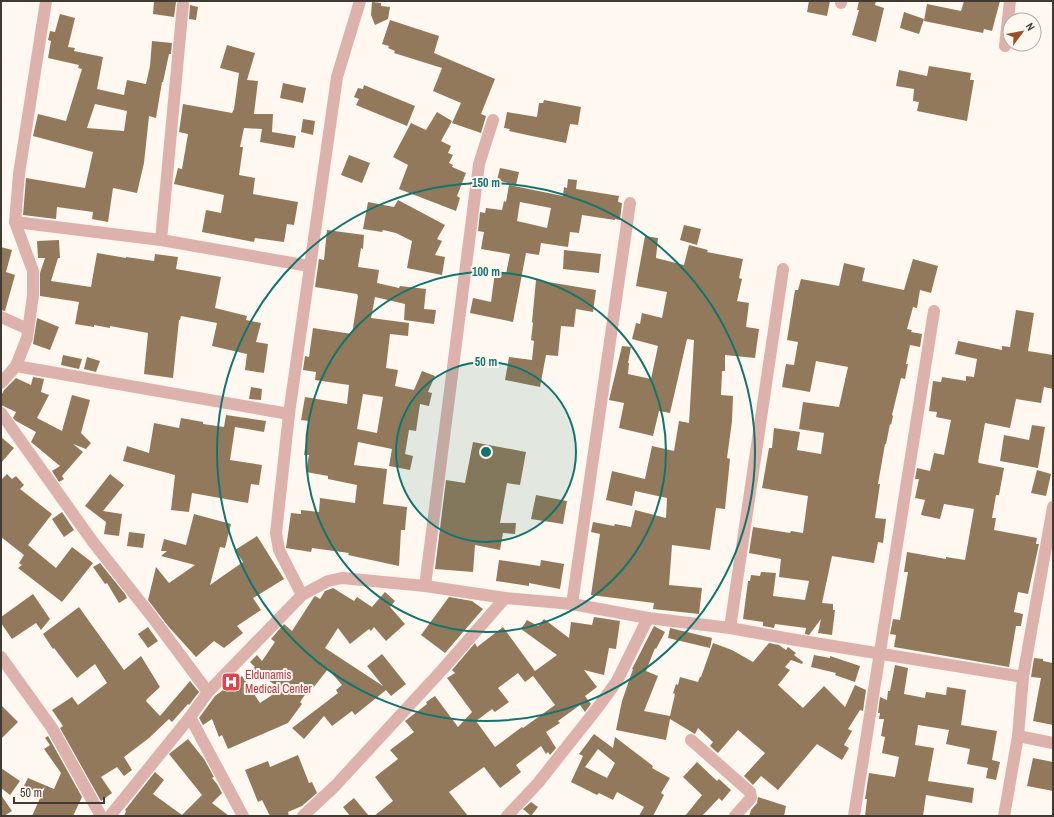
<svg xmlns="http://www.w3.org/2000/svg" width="1054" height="817" font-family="'Archivo Narrow',sans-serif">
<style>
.building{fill:#93795b;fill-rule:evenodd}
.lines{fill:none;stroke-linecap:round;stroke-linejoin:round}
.minor{stroke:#deb2ac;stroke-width:12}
.ring{fill:none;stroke:#0f766e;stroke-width:2}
.labels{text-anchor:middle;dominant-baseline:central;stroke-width:4;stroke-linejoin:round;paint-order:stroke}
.health-label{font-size:12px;fill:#be3a42;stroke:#fff8f0;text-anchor:start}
.centre{fill:#0f766e;stroke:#fff8f0;stroke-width:2}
.ring-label{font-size:12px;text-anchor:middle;font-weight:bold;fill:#0f766e;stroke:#fff8f0;stroke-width:4;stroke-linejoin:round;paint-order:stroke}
</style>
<rect width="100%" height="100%" fill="#fff8f0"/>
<!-- building -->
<g class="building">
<path d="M154 1 176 2 174 17 153 14Z"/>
<path d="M809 1H830L827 16 807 12Z"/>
<path d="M859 1H876L875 5 884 8 876 42 852 35 859 10H857Z"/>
<path d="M964 1H1000L992 31 984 29 983 33 924 21 927 4 961 11Z"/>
<path d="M372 2 381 3V6L390 7 388 19 375 25 371 15Z"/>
<path d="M190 5 198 7 196 20 189 19Z"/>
<path d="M904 12 924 19 919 34 900 28Z"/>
<path d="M60 14 75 18 68 47 75 48 74 51 103 57 97 89 124 95 127 80 146 84 150 66 152 41 172 43 171 54H169L163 82H162L156 118 149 116 144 163 137 193 113 188 108 222 92 219 93 212 57 207 56 219 23 215 26 178 85 188 93 152 33 136 38 114 66 121 82 69 78 68 79 65 48 58 51 41 48 40 50 31 55 32ZM95 104 127 111 124 131 87 128Z"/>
<path d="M390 20 439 36 434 53 495 79 481 114 486 116 481 133 452 123 461 103 433 91 442 68 394 53 395 51 388 48 389 46 382 44Z"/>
<path d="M227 45 255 53 247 80 258 81 254 114H273L272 132 296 136 294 148 260 142 262 129 244 128 240 147H243L239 175 255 178 253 194 298 202 294 225 287 224 284 242 255 238 254 242 202 232 206 210 221 213 224 195 174 184 178 168 182 169 188 134 179 132 183 104 232 113 234 109 239 73 220 68Z"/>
<path d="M929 66 971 73 970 80H974L967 121 917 111 919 102 913 101 914 89 896 86 899 70 927 76Z"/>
<path d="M283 83 306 88 303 103 280 98Z"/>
<path d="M364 85 415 106 407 126 356 105 359 99 354 97 358 88 363 89Z"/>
<path d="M544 100 581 107 578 125 570 124 566 143 527 135 509 131 510 129 504 128 507 112 537 117 539 103H543Z"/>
<path d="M437 112 452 121 441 141 451 146 448 153 453 155 449 163 453 165 452 167 466 173 457 196 460 198 456 211 399 189 408 165 393 157 411 123 426 130Z"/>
<path d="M303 119 315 121 313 135 301 132Z"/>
<path d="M349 155 370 163 362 183 341 175Z"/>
<path d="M500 168 519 172 516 185 497 180Z"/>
<path d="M568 179 577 180 576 189 619 196 618 202 622 203 620 220 615 219V220L582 215 579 233 570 232 568 247 541 243 539 255 526 253 513 322 470 313 473 298 491 302 495 272 506 274 510 254 481 249 484 232 478 231 480 212 485 213 486 208 502 210 504 201 506 202 509 185 563 196 564 187 567 188ZM520 202 551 208 547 228 517 221Z"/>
<path d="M398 200 445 225 437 239 442 241 435 255 445 257 442 275 407 268 412 241 396 233 383 230 382 232 363 229 368 202 394 207Z"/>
<path d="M684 225 701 229 697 245 680 240Z"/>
<path d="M327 230 364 235 363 249 361 248 358 267 379 270 377 283 399 288 400 286 426 289 424 309 436 310 434 324 404 320 405 304 375 297 371 318 409 323 408 336 390 334 386 368 398 370 395 386 414 390 422 371 435 376 428 392 432 393 429 406 420 404 416 431 409 430 405 454 413 456 410 470 389 466 392 449 358 442 354 465 387 469 383 504 407 507 405 530H401L399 566 348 555 349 553 312 548 311 552 286 548 291 513 301 514V510L319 512 320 498 355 503 357 485 328 479V476L306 472 309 455H304L309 421 301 420 305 397 347 404 349 385 315 380 316 372 303 370 305 356 309 357 313 328 352 334 358 296 357 294 315 287 319 259 324 260ZM363 394 383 397 377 433 357 429Z"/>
<path d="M645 236 658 238 656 258 684 265 689 245 708 250 707 252 743 259 739 278 742 279 737 301 749 303 746 327 759 329 755 358 725 355V371H722L721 395 733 396 732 421 727 458 730 459 725 509 716 508 710 550 672 545 669 585 702 588 699 614 653 609 654 603 591 595 600 534 591 532 593 522 614 526 615 524 631 527 635 510 666 518 667 498 635 491 632 506 606 500 612 471 645 479 652 446 674 451 679 421 689 423 694 340 687 339 670 413 659 411 653 436 619 428 624 403 609 400 622 346 631 347 628 363H629L628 374 651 379 658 346 632 339 636 323 640 324 642 313 662 318 667 292 636 286Z"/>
<path d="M59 240 60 258H58L51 281 91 287 97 253 126 258V257L154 261 155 254 178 257 176 269 221 277 215 308 247 316 246 320 261 323 256 342 268 344 264 373 245 370 247 354 212 346 217 323 181 316 180 320H179L173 378 144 374 148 333 110 326V328L94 325V327L75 324 79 302 40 296V273L45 258H38L37 241Z"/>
<path d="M1 247 12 250 6 272 15 275 5 311 1 310Z"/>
<path d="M564 250 601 254 599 273 563 269Z"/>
<path d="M913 259 938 266 931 293 920 290 917 308 913 307 907 329 912 330 911 332 922 334 920 347 910 345 906 364H908L905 379 901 378 892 415 893 416 891 425 890 424 886 444H885L878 484H880L875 518 886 519 883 543 878 542 874 563 832 556 822 603 833 604V610H835L832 635 818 633 821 619 809 635 805 634 806 628 775 624 774 628 763 626V622L743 619 748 581H750L751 575 760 576 761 572 776 573 773 596 805 600 809 581 779 577 781 559 749 553 753 527 790 533 791 531 803 533 808 496 762 488 769 448H772L774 428 800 432 797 450 821 454 824 433 799 429 803 402 839 407 848 367 816 361 810 392 782 387 786 364 794 365 798 342 787 340 795 290H798L801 279 839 286 844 263 865 268 862 281 904 290Z"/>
<path d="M536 280 596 290 593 312 576 309 574 327 561 326 558 356 546 355 540 387 505 380 509 357 532 360 534 341 531 340 533 323 532 322Z"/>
<path d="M1016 310 1034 313 1028 351 1053 355V389L1044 387 1041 403 1016 399 1010 428 985 423 978 462 979 463 1004 468 999 495H996L992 518H996L994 530 1037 538 1036 544H1039L1028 594 1018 592 1014 612 1023 614 1021 626H1016L1009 667 894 647 896 635 890 634 893 619 900 620 908 572H904L907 552 946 559V557L965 560 974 509 944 504 940 519 921 515 925 500 915 498 919 479H915L917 468 930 471 934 453 944 455 951 420 936 417 937 412 929 411 933 381 941 382 942 377 966 381V376L974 377 977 359 955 354 958 341 1002 350V346L1010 347Z"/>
<path d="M37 318 59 327 50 350 33 344Z"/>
<path d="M63 355 82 359 79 369 61 365Z"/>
<path d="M87 357 100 361 96 372 84 369Z"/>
<path d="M33 377 44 379 41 392 49 395 37 418 62 431 72 395 90 400 81 433 91 443 86 449 73 444 83 452 62 476 64 479 59 482 52 471 60 466 31 442 36 432 16 421 13 418 16 412 1 405V396L4 390 16 378 31 385Z"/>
<path d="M251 387 262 389 261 400 249 399Z"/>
<path d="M226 415 266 421 264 432 235 427 230 460 262 465 259 485 251 484 248 503 192 493 189 512 171 510 175 475 123 461 127 446 149 453 154 423 179 428 181 418 203 422V424L224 427Z"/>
<path d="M1032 425 1045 427 1038 468 1000 461 1004 435 1029 440Z"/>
<path d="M1 437 14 448 1 463Z"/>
<path d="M473 442 526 452 520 485 507 483 500 523H516L515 534 503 533 500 550 475 545 473 572 435 569 446 480 465 483Z"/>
<path d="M1037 470 1051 474 1046 496 1031 493Z"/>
<path d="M7 474 12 479 16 476 24 485 20 489 52 514 28 545 56 568 72 547 93 563 62 602 18 568 22 565 19 563 24 555 1 537V480Z"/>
<path d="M110 474 124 485 103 511 122 514 119 536 104 534 106 522 85 506Z"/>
<path d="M536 495 567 501 563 524 531 519Z"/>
<path d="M62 512 74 530 64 537 52 519Z"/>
<path d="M194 514 231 524 225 548 220 547 210 585 243 562 235 550 257 536 284 579 253 598 261 610 237 626 243 633 224 648 214 641 196 657 168 626 148 600 156 567 169 583 195 565 161 556 167 551H161L164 539 186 545Z"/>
<path d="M129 532 145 534 143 548 127 546Z"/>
<path d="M499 560 540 566 541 560 564 564 560 589 529 583V586L496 581Z"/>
<path d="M100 563 125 594 127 598 119 603 107 583 105 584 93 567Z"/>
<path d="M333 588 354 601 357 597 372 607 385 592 395 601 390 607 405 624 386 641 374 627 371 631 369 629 350 644 338 628 325 648 383 686 367 666 382 654 406 684 391 696 386 690 355 715 352 711 332 726 324 716 304 739 292 728 338 693 336 690 342 685 328 669 313 688 311 686 300 702 302 704 288 723 228 749 222 735 219 737 212 719 203 725 199 718 215 696 242 676 260 703 281 689 252 669 255 667 250 662 257 655 262 661 275 642 271 639 283 625 284 624 292 631 314 597 315 596 320 599 325 591Z"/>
<path d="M33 594 50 619 41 630 36 623 12 639 1 623V617Z"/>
<path d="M449 597 472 601 483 609 445 653 421 635Z"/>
<path d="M79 607 124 670 141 656 160 687 147 699 146 701 160 716 190 681 199 692 189 705 188 704 172 722 169 719 149 738 124 757 132 770 124 776 117 767 101 777 112 793 101 801 60 728 63 726 52 710 72 697 78 705 107 683 95 664 77 678 54 648 53 649 43 634Z"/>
<path d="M594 617 620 621 616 649 609 648 604 675 584 670 597 687 585 696 591 704 585 712 580 705 558 721 560 723 546 732 556 748 550 755 548 752 546 754 541 746 516 765 521 772 500 788 484 767 449 792 468 816H374L393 801 375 777 398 759 390 750 414 732 405 721 427 704 426 702 435 696 458 727 472 712 447 678 455 673 452 670 475 643 477 647 503 627 535 671 557 655 521 629 527 620 538 626 544 619 569 638 571 622 592 625ZM518 673 525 682 533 676 555 705 523 728 522 727 495 747 476 721 492 709 495 712 509 702 498 688Z"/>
<path d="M654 626 665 632 656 649 655 648 646 671 658 676 644 711 670 716 675 694 673 693 676 684 678 685 680 677 698 682 700 677H701L713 643 732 650 753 662 769 643 779 645 786 650 788 647 796 653 794 655 803 662 802 664 791 660 785 667 790 670 778 685 803 708 824 686 845 707 855 685 866 690 863 711 860 710 848 729 852 731 844 745 849 748 842 760 817 744 778 790 761 776 753 785 744 776 765 753 738 730 718 753 710 746 713 742 698 728 695 734 670 719 666 740 616 730 622 701 633 669H632Z"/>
<path d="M148 627 158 641 148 648 138 634Z"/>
<path d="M670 628 712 638 710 648 668 638Z"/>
<path d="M814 655 830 658V656L860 666 855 682 835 675 836 673 811 667Z"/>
<path d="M1034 658 1043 659V661L1053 663V725L1033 721 1041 678 1031 677Z"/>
<path d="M895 665 908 668 904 694 925 698 926 692 946 695 947 687 966 690 961 725 997 731 992 760 1000 762 996 780 986 778 988 768 967 764 970 749 946 744 949 730 918 725 915 745 934 748 928 781 974 788 972 803 926 795 923 816H865L867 799H865L869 773 895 777 899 757 882 753 885 737 881 736 884 719H879L880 713H878L880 697 887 700 888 691H890Z"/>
<path d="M1 705 18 722 1 739Z"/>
<path d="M594 734 613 748 615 737 653 766 652 768 670 778 661 793 664 795 653 816H639L644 807 617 792 613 800 599 793 597 795 571 782 583 756 579 754ZM598 749 615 763 607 778 585 767Z"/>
<path d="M48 736 82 797 73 816H32L45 787 38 792 24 786 28 778 54 789 61 773 44 749 50 745 45 738Z"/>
<path d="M188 739 204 759 214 777 212 778 217 784 222 793 212 803 229 816H124L126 811 125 810 155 772 164 780 153 794 182 815 202 795 169 754Z"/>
<path d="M298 755 309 783 312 782 317 793 302 806 288 812 289 816H270L262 800 258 802 245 770 268 761 270 767Z"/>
<path d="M1033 758 1053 762V791L1027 786Z"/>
<path d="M697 762 717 781 719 779 731 790 722 801 719 798 702 816H685L702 795 683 777Z"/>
<path d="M1 768 20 781 10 795 1 788Z"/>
<path d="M1 795 12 811 4 816H1Z"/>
<path d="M758 797 786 806 784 816H749L751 810 757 803Z"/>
<path d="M354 798 369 816H350L343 807Z"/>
<path d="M531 802 538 807 531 816 523 809Z"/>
</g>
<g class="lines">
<!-- minor -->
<g class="minor">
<path d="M841 3V1"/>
<path d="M1005 46 1010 1"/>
<path d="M15 222 161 240 309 266"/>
<path d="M161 240 183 4"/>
<path d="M1 317 28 329"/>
<path d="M16 366 289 414"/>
<path d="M1 383 16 366 27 338 33 295V271L15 222 19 174 46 1"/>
<path d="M1 413 93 542 153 618 208 692"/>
<path d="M425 586 479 164 493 120"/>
<path d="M302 595 279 550 276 533 289 414 337 77 360 1"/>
<path d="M572 604 630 203"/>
<path d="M730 628 783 269"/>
<path d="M1 657 52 728 101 816"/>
<path d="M1023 677 1053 507"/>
<path d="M190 717 243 816"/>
<path d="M1018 736 1053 743"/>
<path d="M691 740 750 792 751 798 735 816"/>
<path d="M110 816 190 717 208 692 302 595 328 581 342 578 425 586 505 598 572 604 648 618 730 628 796 640 1023 677 1018 736 1004 816"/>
<path d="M303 816 335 786 442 670 505 598"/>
<path d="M507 816 538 783 599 706 617 681 648 618"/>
<path d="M854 816 934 311"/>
</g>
</g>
<!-- distance rings -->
<circle cx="486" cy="452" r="90" fill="#0f766e" fill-opacity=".12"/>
<g class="ring">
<circle cx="486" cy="452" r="90"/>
<circle cx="486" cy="452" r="180"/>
<circle cx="486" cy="452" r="269"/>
</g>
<!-- icons -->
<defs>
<symbol id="hospital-square" viewBox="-11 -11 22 22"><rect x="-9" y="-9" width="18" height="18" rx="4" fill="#e0444e" stroke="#fff8f0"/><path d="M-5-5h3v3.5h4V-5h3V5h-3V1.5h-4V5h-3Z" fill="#fff"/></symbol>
</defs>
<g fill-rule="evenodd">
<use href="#hospital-square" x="220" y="671" width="22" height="22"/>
</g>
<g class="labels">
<!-- health labels -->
<g class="health-label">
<text x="245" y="675">Eldunamis<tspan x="245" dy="14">Medical Center</tspan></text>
</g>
</g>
<circle cx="486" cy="452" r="6" class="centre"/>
<g class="ring-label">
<text x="486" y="187">150 m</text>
<text x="486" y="276">100 m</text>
<text x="486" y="366">50 m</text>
</g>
<!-- border -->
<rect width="1054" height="817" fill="none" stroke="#423b33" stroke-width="4"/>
<!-- north arrow -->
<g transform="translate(1022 32) rotate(58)"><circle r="19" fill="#fff8f0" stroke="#b3aca4"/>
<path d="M0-3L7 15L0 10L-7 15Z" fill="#964f28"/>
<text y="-6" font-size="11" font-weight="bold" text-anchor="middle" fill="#423b33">N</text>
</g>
<!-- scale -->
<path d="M14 797v6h90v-6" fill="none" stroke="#423b33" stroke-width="2"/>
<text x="20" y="797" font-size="12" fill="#423b33" stroke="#fff8f0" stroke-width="3" paint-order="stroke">50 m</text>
</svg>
